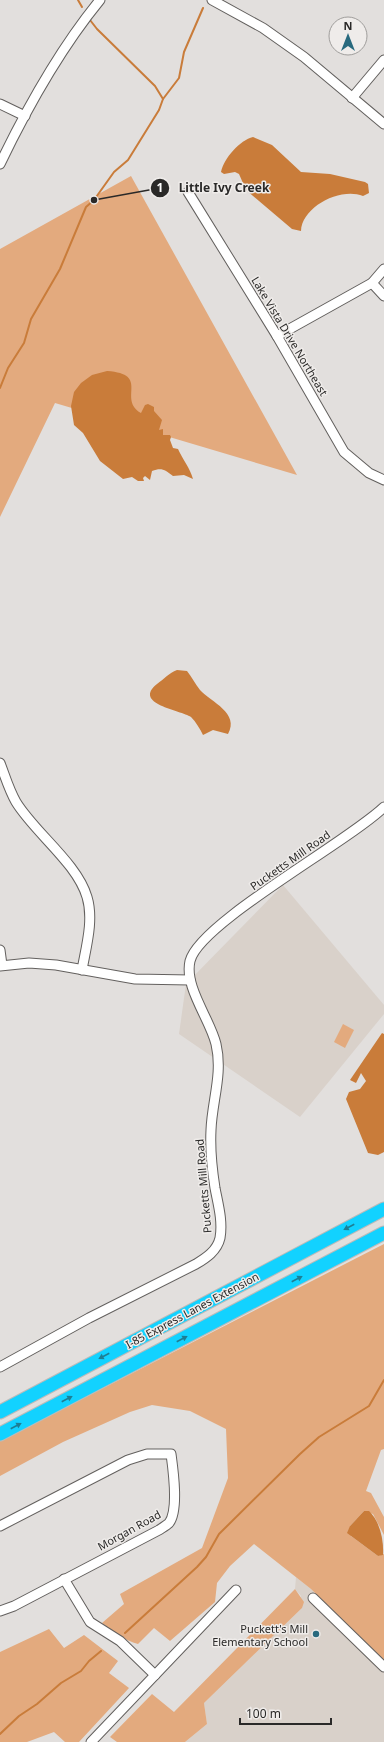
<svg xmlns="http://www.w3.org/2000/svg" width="384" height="1742" font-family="'Noto Sans',sans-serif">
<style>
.built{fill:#d9d1ca}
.green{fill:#e3aa7e}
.water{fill:#c97c3a}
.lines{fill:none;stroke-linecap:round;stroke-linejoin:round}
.stream{stroke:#c97c3a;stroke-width:2}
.minor-casing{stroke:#63605e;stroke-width:11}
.highway-casing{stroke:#bbbbba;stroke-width:15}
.minor{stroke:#fff;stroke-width:9}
.highway{stroke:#12d2ff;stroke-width:13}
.oneway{fill:#1e7e94}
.poi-dot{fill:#296a7e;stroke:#efecea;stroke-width:1.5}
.labels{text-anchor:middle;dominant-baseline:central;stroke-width:3;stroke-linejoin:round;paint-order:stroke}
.street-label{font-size:11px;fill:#2a2928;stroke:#efecea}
.poi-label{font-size:11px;fill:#2a2928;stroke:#efecea;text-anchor:end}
.leader{fill:none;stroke:#2a2928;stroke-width:1.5}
.callout-dot{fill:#2a2928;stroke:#efecea;stroke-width:1.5}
.mark-label{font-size:12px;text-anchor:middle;font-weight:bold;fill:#fff}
.callout-label{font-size:12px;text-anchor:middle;font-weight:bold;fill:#2a2928;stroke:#efecea;stroke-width:3;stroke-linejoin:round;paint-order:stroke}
</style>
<rect width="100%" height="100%" fill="#e2dfdd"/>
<!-- built -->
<g class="built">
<path d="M283 885 384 1005V1014L300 1117 179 1034 186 984Z"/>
<path d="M296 1577 311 1589 384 1660V1742H185L207 1724 204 1703 302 1608 301 1596 295 1589Z"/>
</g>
<!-- green -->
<g class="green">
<path d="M131 176 297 475 55 403 0 517V249Z"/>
<path d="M343 1024 354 1030 345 1048 334 1042Z"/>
<path d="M384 1244V1449L381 1450 366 1491 371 1493 384 1517V1535L373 1514 364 1511 350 1526 351 1536 378 1556 384 1554V1660L311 1589 254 1544 230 1566 217 1583 215 1602 170 1641 154 1628 138 1644C125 1641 113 1631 102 1623L124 1604 120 1594 202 1548 228 1478 226 1429 190 1411 152 1405 130 1412 63 1442 0 1476V1441Z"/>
<path d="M295 1589 304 1602 302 1608 204 1703 207 1724 185 1742H117L110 1737 152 1694 174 1712Z"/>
<path d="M49 1629 64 1648 84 1635 118 1661 109 1673 129 1688 79 1742H65L54 1732 27 1742H0V1652Z"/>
</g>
<!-- water -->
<g class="water">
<path d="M253 137 272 145 301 172 330 174 365 182 368 184 369 193 363 196C340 187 302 207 301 231L292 229 246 190 239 174 235 172 224 174 221 172C224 158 240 140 253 137Z"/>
<path d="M107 371C151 374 117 399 141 413L145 405 148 404 154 407V411L162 420 159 430 163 429V435H170L171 437 170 440 173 448 178 449C183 460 190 468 193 479L184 475 173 476C165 470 162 467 152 471L150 480 145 476 143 478 144 481H138L132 477 123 479 100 461 83 433 74 425 71 406 74 392 81 383 92 375Z"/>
<path d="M177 670 187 671C192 677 195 684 200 690 211 702 240 713 228 734L213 730 203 735C200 729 196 722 191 717 181 710 132 704 157 684 164 679 169 673 177 670Z"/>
<path d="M382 1033 384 1034V1152L378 1155 368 1153 346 1099 349 1092 360 1089 366 1081 361 1073 356 1083 350 1080Z"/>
<path d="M364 1511H369C380 1521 384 1541 383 1555L378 1556 347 1533 350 1526Z"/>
</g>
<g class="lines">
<!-- stream -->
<g class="stream">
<path d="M78 0 82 7"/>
<path d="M90 20 97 29 155 86 163 99"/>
<path d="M0 388 8 368 24 343 31 319 60 269 86 207 94 200 114 172 128 160 159 110 163 99 179 78 184 52 203 8"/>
<path d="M125 1633 197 1567 206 1557 219 1534 300 1454 319 1437 369 1406 384 1380"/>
<path d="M0 1734 19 1716 37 1704 61 1683 81 1671 89 1661 101 1651"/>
</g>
<defs>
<g id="minor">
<path d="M212 0 263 28 304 57 384 124"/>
<path d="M352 98 384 60"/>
<path d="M0 104 25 116"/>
<path d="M0 164C28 106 59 50 100 0"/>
<path d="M188 192 277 336 344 452 369 473 384 480"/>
<path d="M372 283 384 296"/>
<path d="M277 336 372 283 384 269"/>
<path d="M0 763C5 776 9 790 16 802 35 833 77 863 87 897 94 920 86 947 82 970"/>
<path d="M0 950 2 965"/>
<path d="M0 966 29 963 56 965 135 979 190 980"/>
<path d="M0 1367 89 1318 196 1264C206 1258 217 1251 220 1238 223 1221 218 1204 215 1188 212 1169 210 1149 211 1130 212 1101 223 1074 216 1044 210 1019 184 987 190 961 199 923 348 842 384 807"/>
<path d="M0 1526 128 1460 147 1454H171C173 1469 179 1510 169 1523 167 1525 162 1528 159 1530L14 1606 0 1611"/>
<path d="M64 1579 90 1622 120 1641 155 1675 236 1590"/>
<path d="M313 1598 384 1667"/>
<path d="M91 1742 155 1675"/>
</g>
<g id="highway">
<path d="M0 1412 384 1209"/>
<path d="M0 1434 384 1233"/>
</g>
</defs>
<!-- minor casing -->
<use href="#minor" class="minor-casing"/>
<!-- highway casing -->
<use href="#highway" class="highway-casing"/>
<!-- minor -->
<use href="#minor" class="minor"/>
<!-- highway -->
<use href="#highway" class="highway"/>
</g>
<!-- one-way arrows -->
<defs><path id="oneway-solid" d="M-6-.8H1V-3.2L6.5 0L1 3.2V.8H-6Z"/></defs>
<g class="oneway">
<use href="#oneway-solid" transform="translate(349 1227) rotate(152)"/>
<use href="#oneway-solid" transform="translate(297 1279) rotate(-28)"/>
<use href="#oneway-solid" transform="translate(182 1339) rotate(-28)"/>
<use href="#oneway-solid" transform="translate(104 1356) rotate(152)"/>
<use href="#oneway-solid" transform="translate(67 1399) rotate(-28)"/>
<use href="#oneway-solid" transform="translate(16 1426) rotate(-28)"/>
</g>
<!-- markers -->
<circle class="poi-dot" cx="316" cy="1634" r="4"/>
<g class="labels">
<!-- street labels -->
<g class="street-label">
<text transform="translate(290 336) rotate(59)">Lake Vista Drive Northeast</text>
<text transform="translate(290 860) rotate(-35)">Pucketts Mill Road</text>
<text transform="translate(203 1186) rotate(-95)">Pucketts Mill Road</text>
<text transform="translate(192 1310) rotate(-28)">I-85 Express Lanes Extension</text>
<text transform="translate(129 1530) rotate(-29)">Morgan Road</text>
</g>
<!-- poi labels -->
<g class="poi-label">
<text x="308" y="1628">Puckett's Mill<tspan x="308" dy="13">Elementary School</tspan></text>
</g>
</g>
<!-- callouts -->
<path class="leader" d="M94 200L160 188"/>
<g class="callout-dot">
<circle cx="94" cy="200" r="4"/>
<circle cx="160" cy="188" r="10"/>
</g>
<g class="mark-label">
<text x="160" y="192">1</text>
</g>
<g class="callout-label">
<text x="224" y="192">Little Ivy Creek</text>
</g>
<!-- north arrow -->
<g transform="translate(348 36)"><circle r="19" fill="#efecea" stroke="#a09e9c"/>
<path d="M0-3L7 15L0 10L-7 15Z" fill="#296a7e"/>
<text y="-6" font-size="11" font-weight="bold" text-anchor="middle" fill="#2a2928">N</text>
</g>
<!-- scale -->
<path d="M240 1718v6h91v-6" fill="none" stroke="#2a2928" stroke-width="2"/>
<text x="246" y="1718" font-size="12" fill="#2a2928" stroke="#efecea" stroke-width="3" paint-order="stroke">100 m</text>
</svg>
